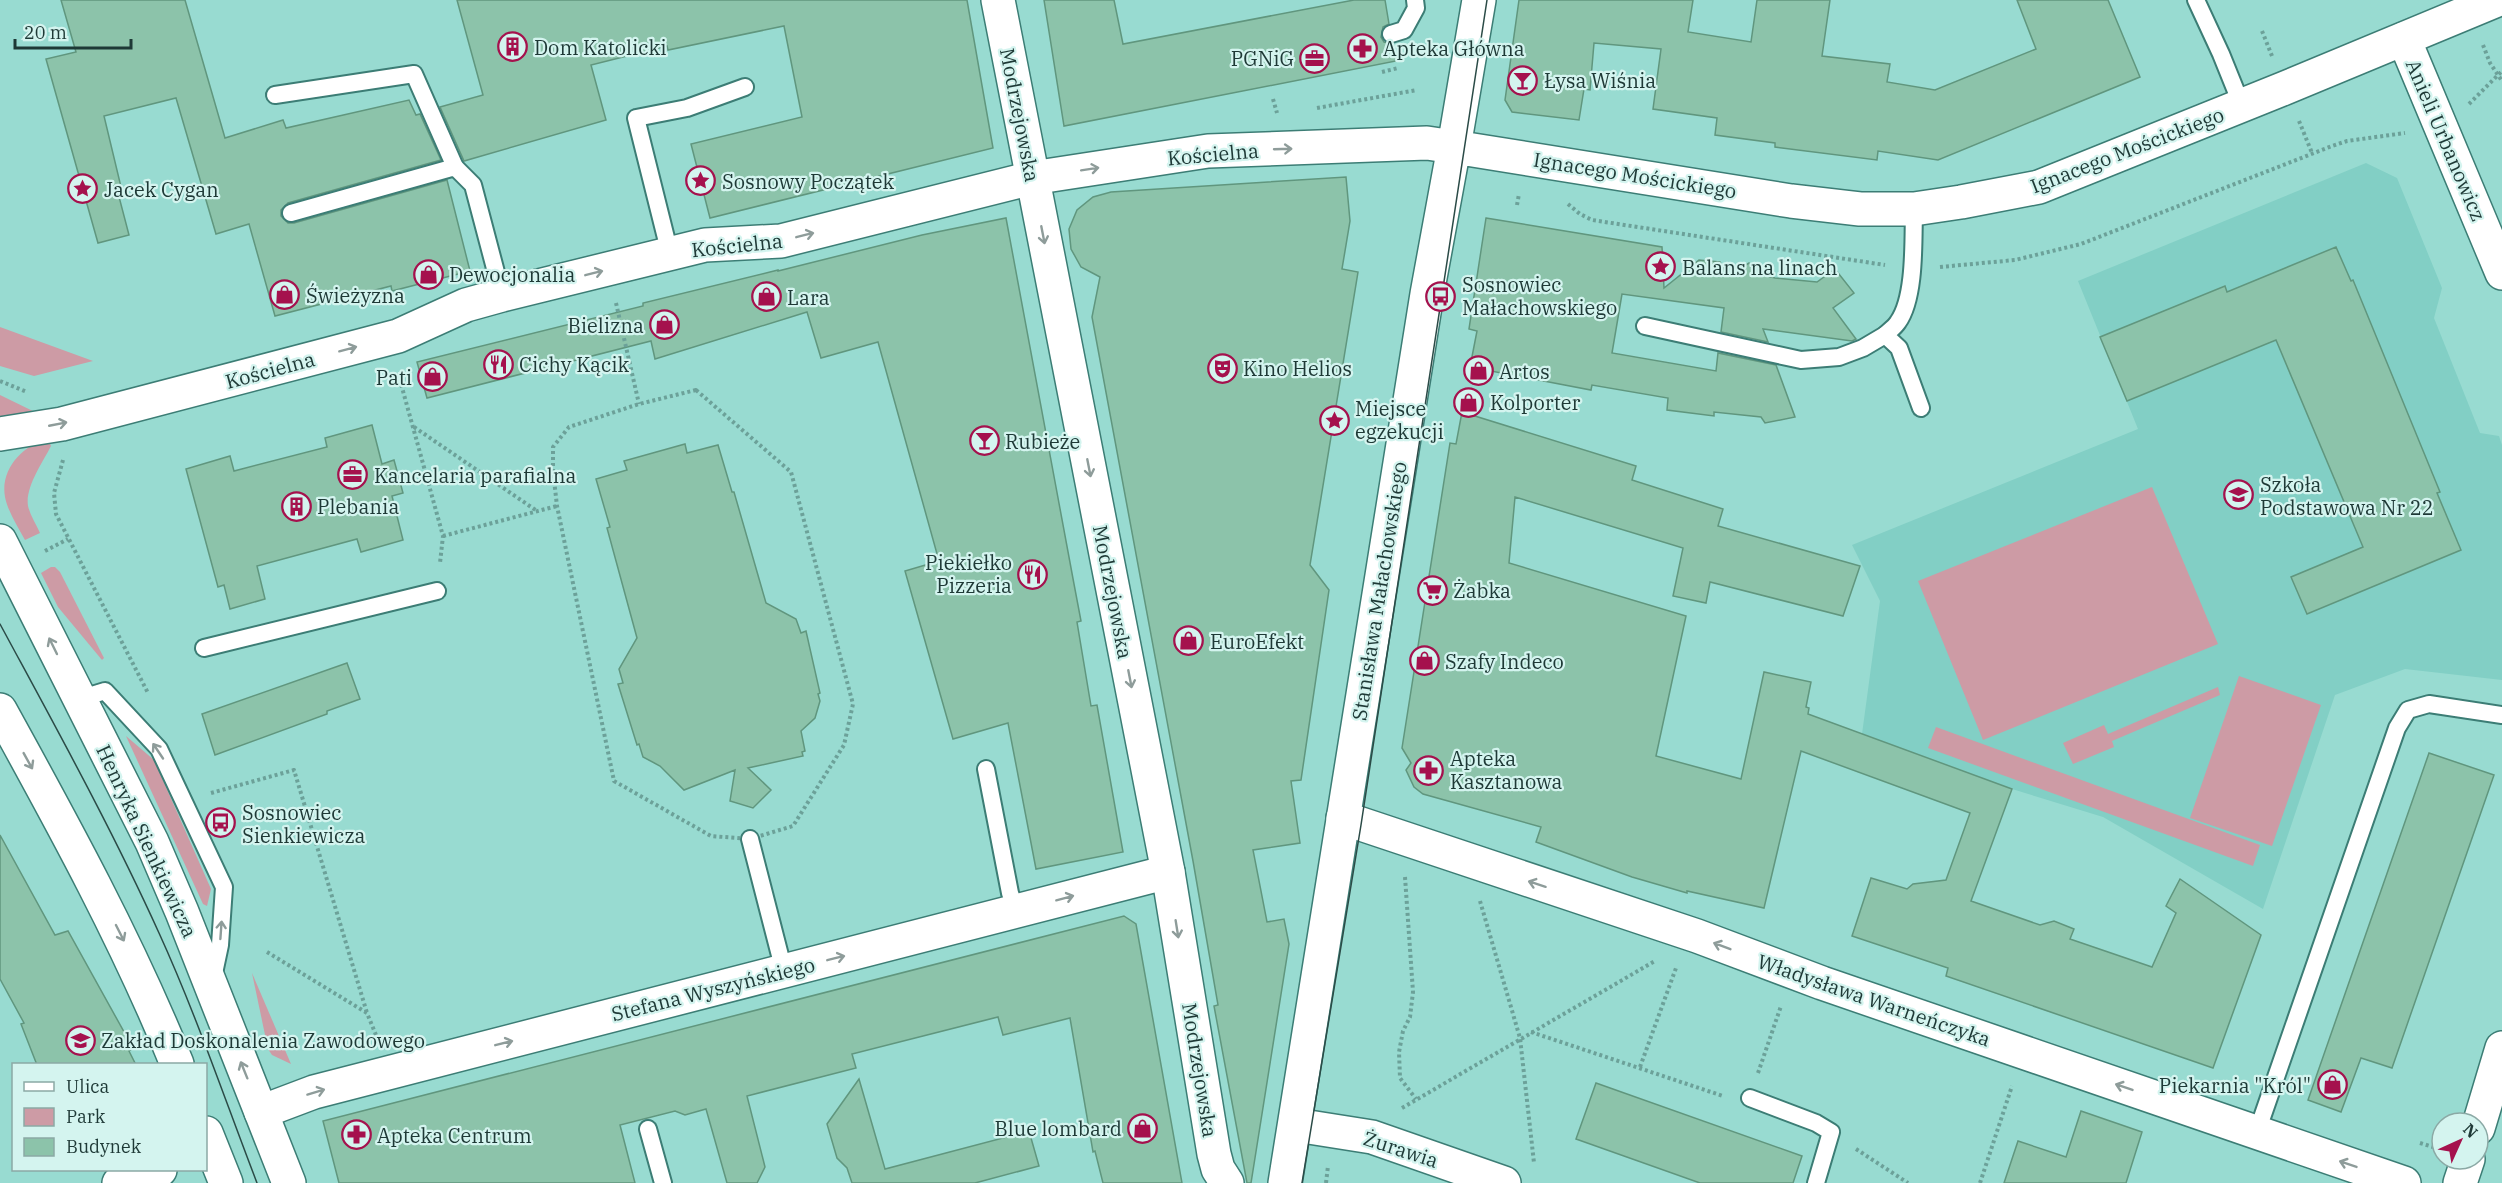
<svg xmlns="http://www.w3.org/2000/svg" width="2502" height="1183" font-family="'IBM Plex Serif',serif">
<style>
.built{fill:#82cfc5}
.green{fill:#cd9ba5}
.building{fill:#8cc3aa;stroke:#60967e;stroke-width:1.5}
.lines{fill:none;stroke-linecap:round;stroke-linejoin:round}
.lane-casing{stroke:#3c7d75;stroke-width:20}
.street-casing{stroke:#3c7d75;stroke-width:36}
.secondary-casing{stroke:#3c7d75;stroke-width:36}
.path{stroke:#6ca199;stroke-width:4;stroke-dasharray:3 3;stroke-linecap:butt}
.lane{stroke:#fff;stroke-width:16}
.street{stroke:#fff;stroke-width:33}
.secondary{stroke:#fff;stroke-width:33}
.tram{stroke:#2b4b47;stroke-width:1.5}
.oneway{stroke:#8e9c9a}
.labels{text-anchor:middle;dominant-baseline:central;stroke-width:4.5;stroke-linejoin:round;paint-order:stroke}
.poi-label{font-size:20px;fill:#1e3936;stroke:#d4f4ef;text-anchor:start}
.street-label{font-size:20px;fill:#1e3936;stroke:#d4f4ef}
</style>
<rect width="100%" height="100%" fill="#98dbd1"/>
<!-- built -->
<path class="built" d="M2366 163 2397 178 2442 288 2434 318 2480 433 2499 436 2502 445V680L2405 669 2335 695 2263 909 2103 817 2012 789 1862 734 1880 601 1852 545 2138 429 2078 281Z"/>
<!-- green -->
<g class="green">
<path d="M0 327 93 361 34 376 0 366Z"/>
<path d="M0 395 39 414 0 419Z"/>
<path d="M48 439 51 446C43 462 25 487 28 506 30 515 36 524 40 533L25 540C18 527 8 512 5 497 0 469 23 445 48 439Z"/>
<path d="M2152 487 2218 644 1983 740 1918 581Z"/>
<path d="M51 567H55L60 572 104 658 102 660 58 607 41 573Z"/>
<path d="M2239 676 2321 705 2272 846 2190 818Z"/>
<path d="M2218 687 2220 695 2112 741 2114 747 2073 764 2063 743 2104 725 2108 734Z"/>
<path d="M1936 727 2260 845 2253 866 1928 748Z"/>
<path d="M126 736 154 760 211 889 207 906 203 904Z"/>
<path d="M252 973 291 1064 272 1055 268 1049Z"/>
</g>
<!-- building -->
<g class="building">
<path d="M61 0H185L225 138 283 120 286 128 409 100 416 115 420 114 441 160 288 203 281 210V216L288 223H294L447 180 470 271 392 291 391 286 275 316 249 224 216 234 176 98 104 116 122 191 118 193 129 235 98 243 46 59 76 52Z"/>
<path d="M457 0H967L993 148 710 218 691 144 802 117 784 26 668 50 667 46 591 65 606 120 464 161 440 107 483 95Z"/>
<path d="M1044 0H1114L1123 44 1354 0H1385L1389 24 1383 27 1381 37 1384 42 1393 44 1396 61 1064 126Z"/>
<path d="M1519 0H1693L1688 32 1751 42 1757 0H1830L1822 56 1890 64 1887 82 1935 90 2036 49 2017 0H2108L2140 77 1938 160 1878 151 1877 160 1775 147V143L1715 135 1717 118 1653 109 1661 49 1594 43 1590 90 1584 89 1579 120 1512 112 1505 100Z"/>
<path d="M1346 177 1350 221 1342 269 1358 272 1310 565 1329 590 1301 780 1291 781 1300 843 1253 850 1267 922 1284 919 1289 944 1251 1183H1247L1214 1006 1218 1005 1193 861 1092 317 1100 277 1081 267 1071 249 1069 229 1077 210 1093 197 1111 192Z"/>
<path d="M1006 218 1074 584 1081 621 1077 622 1091 706 1097 705 1123 852 1036 869 1008 723 953 739 905 571 939 561 878 342 821 358 807 312 655 359 651 341 427 398 417 362 643 306V303L778 270V271L922 235Z"/>
<path d="M1486 218 1662 247 1664 288 1699 260 1720 262 1728 275 1749 263 1755 273 1775 278 1817 282 1835 269 1854 293 1833 308 1856 339 1852 341 1763 329 1768 342 1721 332 1724 308 1622 294 1612 353 1716 371 1718 353 1776 365 1795 417 1765 423 1761 417 1714 412V416L1667 410 1668 398 1592 385 1591 390 1470 367 1477 331 1469 329Z"/>
<path d="M2336 247 2351 281 2353 280 2440 492 2437 493 2461 550 2307 614 2291 577 2363 547 2276 340 2127 401 2100 337 2225 286 2227 292Z"/>
<path d="M1462 412 1636 466 1632 480 1723 509 1718 526 1860 566 1843 616 1710 582 1706 603 1673 596 1683 548 1515 497 1509 563 1686 616 1656 756 1741 779 1764 672 1811 682 1806 707 1809 708 1808 714 2012 789 1971 901 2040 925 2054 921 2074 929 2070 939 2152 967 2176 913 2166 906 2180 879 2261 935 2213 1068 1946 976 1948 968 1852 936 1871 878 1907 889 1913 884 1946 880 1970 813 1801 751 1764 908 1687 891V893L1632 877 1536 842 1541 827 1423 794 1414 787 1406 770 1411 763 1402 748 1450 443 1456 444Z"/>
<path d="M372 425 382 464 394 460 403 493 392 496 403 540 361 552 357 539 257 566 265 599 230 609 224 585 218 587 186 469 230 456 234 471 327 447 325 438Z"/>
<path d="M685 444 687 453 718 445 732 492H734L766 603 796 619 801 633 806 631 820 693 818 694 820 701 815 718 801 731 805 751 802 752 803 756 748 768 771 790 753 808 730 801 735 770 684 790 660 766 643 757 639 744 637 745 618 684 623 683 619 669 637 638 607 528 610 527 596 479 627 470 624 461Z"/>
<path d="M347 663 360 699 327 711V714L215 755 202 714Z"/>
<path d="M2429 753 2494 775 2392 1068 2361 1058 2341 1112 2308 1100Z"/>
<path d="M0 835 55 935 68 931 133 1048 129 1051 136 1065H37L21 1024 24 1023 0 979Z"/>
<path d="M1124 916 1136 924 1182 1183H1103L1095 1151 1093 1152 1070 1018 1003 1035 998 1017 852 1054 856 1068 747 1096 765 1167 757 1183H727L706 1109 685 1115 675 1111 620 1125 635 1183H339L323 1121Z"/>
<path d="M859 1079 885 1169 1029 1131 1039 1166 975 1183H852L847 1168 837 1158 827 1124Z"/>
<path d="M1596 1083 1802 1156 1793 1183H1700L1576 1139Z"/>
<path d="M2081 1111 2142 1132 2126 1183H2004L2018 1141 2066 1157Z"/>
</g>
<g class="lines">
<defs>
<g id="lane">
<path d="M2196 0 2221 54 2242 106"/>
<path d="M1391 34 1404 30 1416 8 1415 0"/>
<path d="M275 95 414 74 455 167"/>
<path d="M1914 209C1913 238 1916 297 1898 322 1895 327 1889 331 1885 335L1899 348 1921 408"/>
<path d="M291 213 455 167 473 185 502 295"/>
<path d="M670 254 636 118 687 108 745 87"/>
<path d="M1645 326 1801 360 1839 357 1863 348 1885 335"/>
<path d="M204 648 437 591"/>
<path d="M79 699 105 691 159 749 224 887 220 945 213 978"/>
<path d="M986 769 1010 893 1016 911"/>
<path d="M750 839 784 971"/>
<path d="M1750 1098 1816 1123 1831 1132 1816 1183"/>
<path d="M648 1129 663 1183"/>
<path d="M2257 1132 2397 728 2408 710 2429 704 2502 715"/>
</g>
<g id="street">
<path d="M998 0 1168 872 1214 1154 1218 1169 1227 1183"/>
<path d="M2404 39 2502 273"/>
<path d="M0 434 62 424 398 336 466 305 502 295 705 245 781 241 1032 178 1208 151 1427 143 1454 147 1479 0"/>
<path d="M1343 818 1697 936 1822 983 2404 1183"/>
<path d="M261 1112 314 1092 1168 872"/>
<path d="M1296 1125 1372 1137 1504 1183"/>
<path d="M2478 1128 2502 1048"/>
<path d="M119 1183 160 1170"/>
<path d="M2460 1183 2468 1159"/>
</g>
<g id="secondary">
<path d="M0 541 152 842 182 912 289 1183"/>
<path d="M0 710C64 826 127 941 177 1064"/>
<path d="M206 1133 226 1183"/>
<path d="M1285 1183 1427 294 1454 147 1791 201 1860 209H1914L1961 202 2039 187 2285 88 2497 0"/>
</g>
</defs>
<!-- lane casing -->
<use href="#lane" class="lane-casing"/>
<!-- street casing -->
<use href="#street" class="street-casing"/>
<!-- secondary casing -->
<use href="#secondary" class="secondary-casing"/>
<!-- path -->
<g class="path">
<path d="M2262 31 2272 56"/>
<path d="M2483 45 2490 63 2502 81"/>
<path d="M1382 72 1398 68"/>
<path d="M1273 99 1277 113"/>
<path d="M2469 104 2502 71"/>
<path d="M1317 108 1417 90"/>
<path d="M2299 121 2312 153"/>
<path d="M1568 204 1580 214 1592 220 1885 265"/>
<path d="M1517 205 1519 194"/>
<path d="M1940 267 2015 260 2081 244 2332 146 2347 141 2405 133"/>
<path d="M616 303 639 404"/>
<path d="M398 373 443 536 440 563"/>
<path d="M0 381 27 392"/>
<path d="M696 390 791 472 853 704 844 745 793 826 750 839 711 836 614 781 557 506 553 471V447L569 427 639 404Z"/>
<path d="M414 427 537 511"/>
<path d="M63 460 54 493 56 514 148 693"/>
<path d="M443 536 557 506"/>
<path d="M45 551 68 539"/>
<path d="M211 793 294 770 367 1013"/>
<path d="M1405 877 1413 992 1410 1017 1403 1031 1399 1052 1400 1078 1416 1099"/>
<path d="M1480 901 1520 1038 1534 1163"/>
<path d="M267 952 367 1013 378 1040"/>
<path d="M1531 1032 1723 1096"/>
<path d="M1640 1067 1676 968"/>
<path d="M1758 1073 1781 1006"/>
<path d="M1402 1108 1655 961"/>
<path d="M2420 1143 2433 1147"/>
<path d="M1856 1149 1908 1183"/>
<path d="M1326 1183 1328 1166"/>
<path d="M1980 1183 2012 1086"/>
</g>
<!-- lane -->
<use href="#lane" class="lane"/>
<!-- street -->
<use href="#street" class="street"/>
<!-- secondary -->
<use href="#secondary" class="secondary"/>
<!-- tram -->
<g class="tram">
<path d="M0 624C55 726 111 827 159 933 196 1014 225 1100 257 1183"/>
<path d="M1302 1183 1361 825 1487 0"/>
</g>
</g>
<!-- one-way arrows -->
<defs><path id="oneway-shaft" d="M-6 0H5M1.5-3L5.5 0L1.5 3" fill="none" stroke-width="1.6" stroke-linecap="round" stroke-linejoin="round" transform="scale(1.5)"/></defs>
<g class="oneway">
<use href="#oneway-shaft" transform="translate(1283 149) rotate(-2)"/>
<use href="#oneway-shaft" transform="translate(1090 169) rotate(-9)"/>
<use href="#oneway-shaft" transform="translate(805 235) rotate(-14)"/>
<use href="#oneway-shaft" transform="translate(1043 235) rotate(79)"/>
<use href="#oneway-shaft" transform="translate(594 273) rotate(-14)"/>
<use href="#oneway-shaft" transform="translate(348 349) rotate(-15)"/>
<use href="#oneway-shaft" transform="translate(58 424) rotate(-11)"/>
<use href="#oneway-shaft" transform="translate(1089 468) rotate(79)"/>
<use href="#oneway-shaft" transform="translate(53 646) rotate(-116)"/>
<use href="#oneway-shaft" transform="translate(1130 679) rotate(79)"/>
<use href="#oneway-shaft" transform="translate(158 751) rotate(-124)"/>
<use href="#oneway-shaft" transform="translate(28 761) rotate(61)"/>
<use href="#oneway-shaft" transform="translate(1537 884) rotate(-162)"/>
<use href="#oneway-shaft" transform="translate(1065 898) rotate(-15)"/>
<use href="#oneway-shaft" transform="translate(1177 929) rotate(81)"/>
<use href="#oneway-shaft" transform="translate(221 930) rotate(-86)"/>
<use href="#oneway-shaft" transform="translate(120 933) rotate(63)"/>
<use href="#oneway-shaft" transform="translate(1722 946) rotate(-159)"/>
<use href="#oneway-shaft" transform="translate(836 958) rotate(-14)"/>
<use href="#oneway-shaft" transform="translate(504 1043) rotate(-14)"/>
<use href="#oneway-shaft" transform="translate(244 1070) rotate(-112)"/>
<use href="#oneway-shaft" transform="translate(2124 1087) rotate(-161)"/>
<use href="#oneway-shaft" transform="translate(316 1092) rotate(-17)"/>
<use href="#oneway-shaft" transform="translate(2348 1164) rotate(-161)"/>
</g>
<!-- icons -->
<defs>
<symbol id="building-ring" viewBox="-11 -11 22 22"><circle r="9.5" fill="#d4f4ef" stroke="#a5114d" stroke-width="1.5"/><path d="M-4-6H4V6H1V3H-1V6H-4ZM-2.5-4.3h1.7v1.8h-1.7ZM.8-4.3h1.7v1.8H.8ZM-2.5-1h1.7V.8h-1.7ZM.8-1h1.7V.8H.8Z" fill="#a5114d"/></symbol>
<symbol id="pharmacy-ring" viewBox="-11 -11 22 22"><circle r="9.5" fill="#d4f4ef" stroke="#a5114d" stroke-width="1.5"/><path d="M-2-6h4v4h4v4h-4v4h-4v-4h-4v-4h4Z" fill="#a5114d"/></symbol>
<symbol id="office-ring" viewBox="-11 -11 22 22"><circle r="9.5" fill="#d4f4ef" stroke="#a5114d" stroke-width="1.5"/><path d="M-6-3h4V-5.5h4V-3h4V5H-6ZM-1-4.5V-3h2v-1.5ZM-6 0V1H6V0Z" fill="#a5114d"/></symbol>
<symbol id="bar-ring" viewBox="-11 -11 22 22"><circle r="9.5" fill="#d4f4ef" stroke="#a5114d" stroke-width="1.5"/><path d="M-6-5H6L.8 .8V4.5H3.5V6h-7V4.5H-.8V.8Z" fill="#a5114d"/></symbol>
<symbol id="sight-ring" viewBox="-11 -11 22 22"><circle r="9.5" fill="#d4f4ef" stroke="#a5114d" stroke-width="1.5"/><path d="M0-6L1.8-2.2L6-1.7L2.9 1.2L3.7 5.4L0 3.3L-3.7 5.4L-2.9 1.2L-6-1.7L-1.8-2.2Z" fill="#a5114d"/></symbol>
<symbol id="shop-ring" viewBox="-11 -11 22 22"><circle r="9.5" fill="#d4f4ef" stroke="#a5114d" stroke-width="1.5"/><path d="M-5-2.5h2.3a2.7 3.5 0 0 1 5.4 0H5L5.5 6h-11ZM-1.5-2.5h3a1.5 2.3 0 0 0-3 0Z" fill="#a5114d"/></symbol>
<symbol id="bus-ring" viewBox="-11 -11 22 22"><circle r="9.5" fill="#d4f4ef" stroke="#a5114d" stroke-width="1.5"/><path d="M-5-6H5V4H4V6H2V4H-2V6H-4V4H-5ZM-3.5-4V0h7V-4ZM-3.5 1.2v1.5H-2V1.2ZM2 1.2v1.5H3.5V1.2Z" fill="#a5114d"/></symbol>
<symbol id="restaurant-ring" viewBox="-11 -11 22 22"><circle r="9.5" fill="#d4f4ef" stroke="#a5114d" stroke-width="1.5"/><path d="M-5-6h1v4h1v-4h1v4h1v-4h1v5L-1.5 .5V6h-2V.5L-5-1ZM5-6V6H3V1.5H1.5Q1.5-4 5-6Z" fill="#a5114d"/></symbol>
<symbol id="theatre-ring" viewBox="-11 -11 22 22"><circle r="9.5" fill="#d4f4ef" stroke="#a5114d" stroke-width="1.5"/><path d="M-5-5.5Q0-4 5-5.5V0Q5 5 0 6Q-5 5-5 0ZM-3.3-2.5H-1v1.5H-3.3ZM1-2.5H3.3v1.5H1ZM-2.8 1Q0 5.5 2.8 1Z" fill="#a5114d"/></symbol>
<symbol id="school-ring" viewBox="-11 -11 22 22"><circle r="9.5" fill="#d4f4ef" stroke="#a5114d" stroke-width="1.5"/><path d="M0-5L7-2L0 1L-7-2ZM-4 1L0 2.5L4 1V4Q0 6-4 4Z" fill="#a5114d"/></symbol>
<symbol id="supermarket-ring" viewBox="-11 -11 22 22"><circle r="9.5" fill="#d4f4ef" stroke="#a5114d" stroke-width="1.5"/><path d="M-6-5.5h2.5l.6 2H6L4.5 2H-2.5L-4.4-4H-6ZM-1.5 3.2a1.3 1.3 0 1 0 .1 0ZM3 3.2a1.3 1.3 0 1 0 .1 0Z" fill="#a5114d"/></symbol>
</defs>
<g fill-rule="evenodd">
<use href="#building-ring" x="496" y="30" width="33" height="33"/>
<use href="#pharmacy-ring" x="1346" y="32" width="33" height="33"/>
<use href="#office-ring" x="1298" y="42" width="33" height="33"/>
<use href="#bar-ring" x="1506" y="64" width="33" height="33"/>
<use href="#sight-ring" x="684" y="164" width="33" height="33"/>
<use href="#sight-ring" x="66" y="172" width="33" height="33"/>
<use href="#sight-ring" x="1644" y="250" width="33" height="33"/>
<use href="#shop-ring" x="412" y="258" width="33" height="33"/>
<use href="#shop-ring" x="268" y="278" width="33" height="33"/>
<use href="#bus-ring" x="1424" y="280" width="33" height="33"/>
<use href="#shop-ring" x="750" y="280" width="33" height="33"/>
<use href="#shop-ring" x="648" y="308" width="33" height="33"/>
<use href="#restaurant-ring" x="482" y="348" width="33" height="33"/>
<use href="#theatre-ring" x="1206" y="352" width="33" height="33"/>
<use href="#shop-ring" x="1462" y="354" width="33" height="33"/>
<use href="#shop-ring" x="416" y="360" width="33" height="33"/>
<use href="#shop-ring" x="1452" y="386" width="33" height="33"/>
<use href="#sight-ring" x="1318" y="404" width="33" height="33"/>
<use href="#bar-ring" x="968" y="424" width="33" height="33"/>
<use href="#office-ring" x="336" y="458" width="33" height="33"/>
<use href="#school-ring" x="2222" y="478" width="33" height="33"/>
<use href="#building-ring" x="280" y="490" width="33" height="33"/>
<use href="#restaurant-ring" x="1016" y="558" width="33" height="33"/>
<use href="#supermarket-ring" x="1416" y="574" width="33" height="33"/>
<use href="#shop-ring" x="1172" y="624" width="33" height="33"/>
<use href="#shop-ring" x="1408" y="644" width="33" height="33"/>
<use href="#pharmacy-ring" x="1412" y="754" width="33" height="33"/>
<use href="#bus-ring" x="204" y="806" width="33" height="33"/>
<use href="#school-ring" x="64" y="1024" width="33" height="33"/>
<use href="#shop-ring" x="2316" y="1068" width="33" height="33"/>
<use href="#shop-ring" x="1126" y="1112" width="33" height="33"/>
<use href="#pharmacy-ring" x="340" y="1118" width="33" height="33"/>
</g>
<g class="labels">
<!-- poi labels -->
<g class="poi-label">
<text x="534" y="47">Dom Katolicki</text>
<text x="1383" y="48">Apteka Główna</text>
<text x="1294" y="58" text-anchor="end">PGNiG</text>
<text x="1544" y="80">Łysa Wiśnia</text>
<text x="722" y="181">Sosnowy Początek</text>
<text x="104" y="189">Jacek Cygan</text>
<text x="1682" y="267">Balans na linach</text>
<text x="449" y="274">Dewocjonalia</text>
<text x="1462" y="284">Sosnowiec<tspan x="1462" dy="23">Małachowskiego</tspan></text>
<text x="306" y="295">Świeżyzna</text>
<text x="787" y="297">Lara</text>
<text x="644" y="325" text-anchor="end">Bielizna</text>
<text x="519" y="364">Cichy Kącik</text>
<text x="1243" y="368">Kino Helios</text>
<text x="1499" y="371">Artos</text>
<text x="412" y="377" text-anchor="end">Pati</text>
<text x="1490" y="402">Kolporter</text>
<text x="1355" y="408">Miejsce<tspan x="1355" dy="23">egzekucji</tspan></text>
<text x="1005" y="441">Rubieże</text>
<text x="374" y="475">Kancelaria parafialna</text>
<text x="2260" y="484">Szkoła<tspan x="2260" dy="23">Podstawowa Nr 22</tspan></text>
<text x="317" y="506">Plebania</text>
<text x="1012" y="562" text-anchor="end">Piekiełko<tspan x="1012" dy="23">Pizzeria</tspan></text>
<text x="1453" y="590">Żabka</text>
<text x="1210" y="641">EuroEfekt</text>
<text x="1445" y="661">Szafy Indeco</text>
<text x="1450" y="758">Apteka<tspan x="1450" dy="23">Kasztanowa</tspan></text>
<text x="242" y="812">Sosnowiec<tspan x="242" dy="23">Sienkiewicza</tspan></text>
<text x="101" y="1040">Zakład Doskonalenia Zawodowego</text>
<text x="2311" y="1085" text-anchor="end">Piekarnia "Król"</text>
<text x="1122" y="1128" text-anchor="end">Blue lombard</text>
<text x="377" y="1135">Apteka Centrum</text>
</g>
<!-- street labels -->
<g class="street-label">
<text transform="translate(1020 115) rotate(79)">Modrzejowska</text>
<text transform="translate(2446 140) rotate(67)">Anieli Urbanowicz</text>
<text transform="translate(2127 150) rotate(-21)">Ignacego Mościckiego</text>
<text transform="translate(1213 154) rotate(-5)">Kościelna</text>
<text transform="translate(1635 175) rotate(9)">Ignacego Mościckiego</text>
<text transform="translate(737 245) rotate(-6)">Kościelna</text>
<text transform="translate(270 370) rotate(-15)">Kościelna</text>
<text transform="translate(1379 591) rotate(-81)">Stanisława Małachowskiego</text>
<text transform="translate(1113 592) rotate(79)">Modrzejowska</text>
<text transform="translate(147 841) rotate(65)">Henryka Sienkiewicza</text>
<text transform="translate(713 989) rotate(-14)">Stefana Wyszyńskiego</text>
<text transform="translate(1874 1000) rotate(19)">Władysława Warneńczyka</text>
<text transform="translate(1200 1070) rotate(81)">Modrzejowska</text>
<text transform="translate(1401 1149) rotate(18)">Żurawia</text>
</g>
</g>
<!-- legend -->
<rect x="12" y="1063" width="195" height="108" fill="#d4f4ef" stroke="#8ba9a5" stroke-width="1.5"/>
<rect x="24" y="1082" width="30" height="9" fill="#ffffff" stroke="#8ba9a5" stroke-width="1.5"/>
<text x="66" y="1093" font-size="18" fill="#1e3936">Ulica</text>
<rect x="24" y="1108" width="30" height="18" fill="#cd9ba5" stroke="#8ba9a5" stroke-width="1.5"/>
<text x="66" y="1123" font-size="18" fill="#1e3936">Park</text>
<rect x="24" y="1138" width="30" height="18" fill="#8cc3aa" stroke="#8ba9a5" stroke-width="1.5"/>
<text x="66" y="1153" font-size="18" fill="#1e3936">Budynek</text>
<!-- north arrow -->
<g transform="translate(2460 1141) rotate(45)"><circle r="28" fill="#d4f4ef" stroke="#8ba9a5" stroke-width="1.5"/>
<path d="M0-4.5L10 22L0 15L-10 22Z" fill="#a5114d"/>
<text y="-9" font-size="16" font-weight="bold" text-anchor="middle" fill="#1e3936">N</text>
</g>
<!-- scale -->
<path d="M15 39v9h116v-9" fill="none" stroke="#1e3936" stroke-width="3"/>
<text x="24" y="39" font-size="18" fill="#1e3936" stroke="#d4f4ef" stroke-width="4.5" paint-order="stroke">20 m</text>
</svg>
